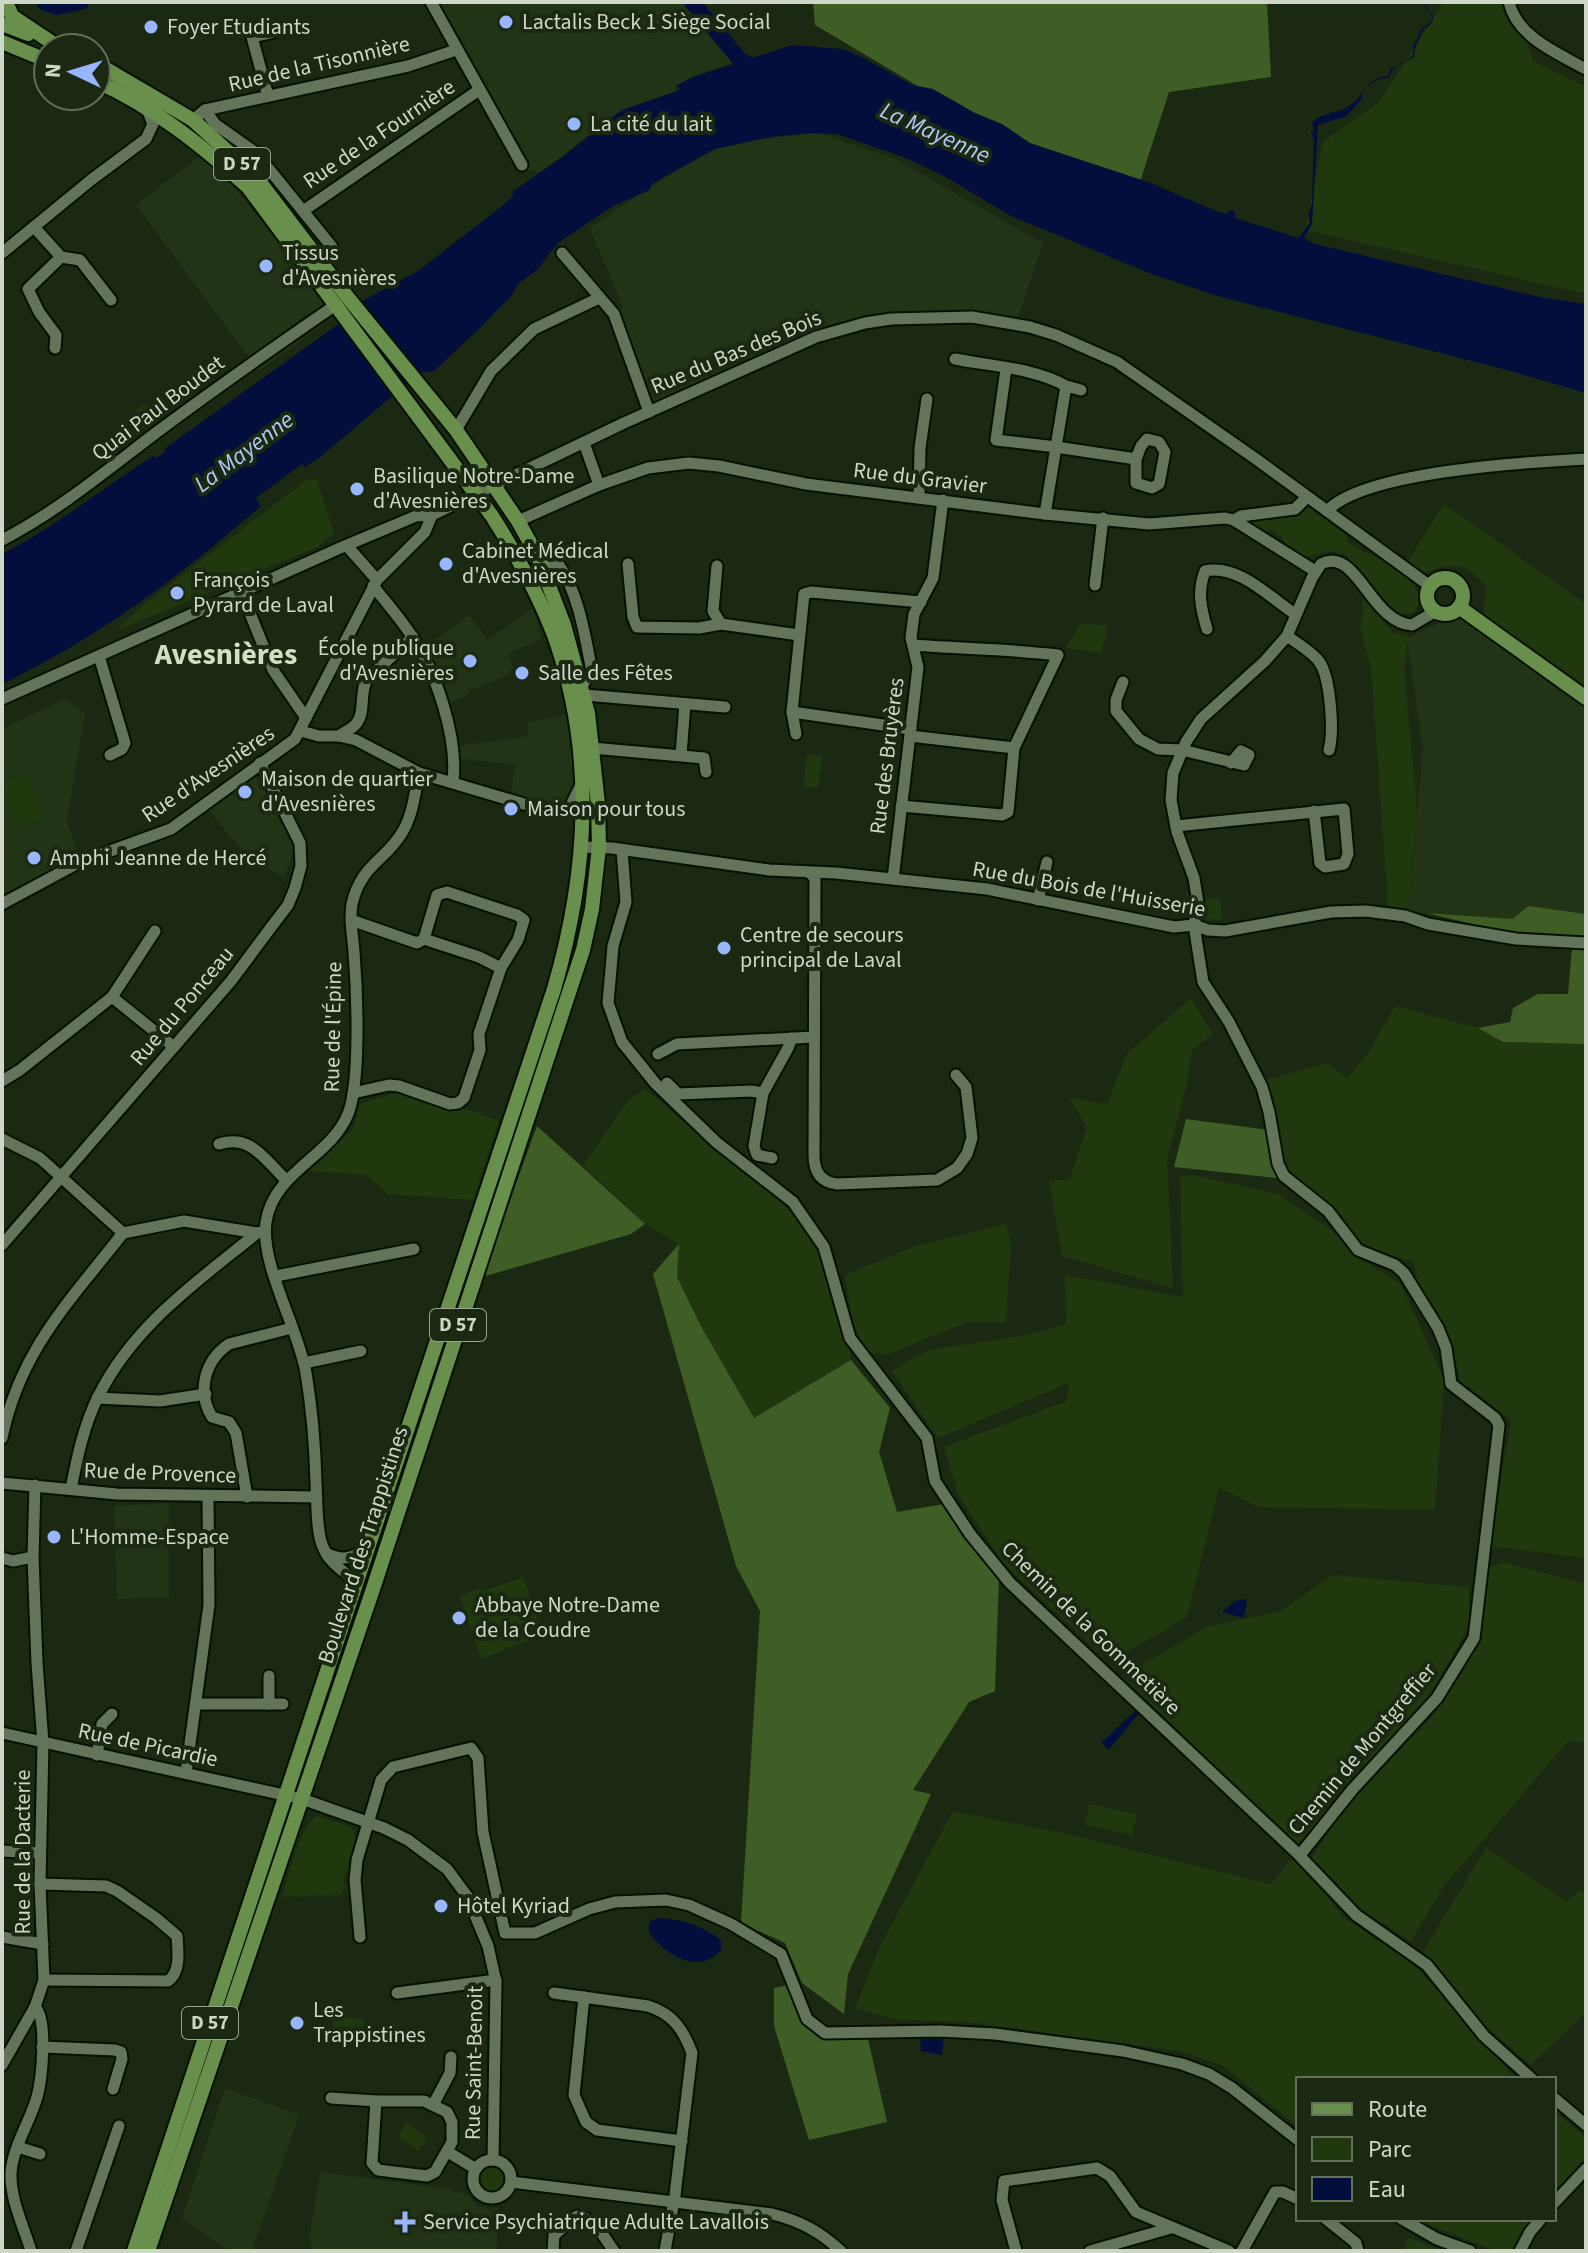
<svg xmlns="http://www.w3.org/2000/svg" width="1588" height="2253" font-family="'Source Sans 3',sans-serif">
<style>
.built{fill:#233316}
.green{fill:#21380e}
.forest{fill:#3f5e26}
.water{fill:#040e3d}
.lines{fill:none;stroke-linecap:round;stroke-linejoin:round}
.river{stroke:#040e3d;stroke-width:16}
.minor-casing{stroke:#061100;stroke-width:15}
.major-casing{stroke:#061100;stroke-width:18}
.minor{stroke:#64745a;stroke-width:11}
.major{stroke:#698f4c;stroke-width:14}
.poi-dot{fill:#97b6fd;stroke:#1c2912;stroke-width:3}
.labels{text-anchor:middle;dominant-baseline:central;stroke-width:8;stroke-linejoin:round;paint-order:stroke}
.shield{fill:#1c2912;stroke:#99a391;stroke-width:2}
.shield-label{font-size:20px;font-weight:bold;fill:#ced7c8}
.poi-label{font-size:22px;fill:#ced7c8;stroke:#1c2912;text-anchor:start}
.street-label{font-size:22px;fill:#ced7c8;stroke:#1c2912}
.water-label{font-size:24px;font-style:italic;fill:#b2c8f8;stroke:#1c2912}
.district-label{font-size:30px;font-weight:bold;fill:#cfe0c3;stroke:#1c2912}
</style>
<rect width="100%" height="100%" fill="#1c2912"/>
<!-- built -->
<g class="built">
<path d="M431 2H692L740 60 693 76 676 86 675 92 622 110 540 173 525 170Z"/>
<path d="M819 133 895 159 1043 243 1017 320 944 316 814 331 650 406 617 311 623 307 590 228 715 144Z"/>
<path d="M200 156 233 186 291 256 333 317 259 371 136 205Z"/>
<path d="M533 608 542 639 509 653 513 669 509 671 510 675 470 690 466 696 447 703 425 648 469 615 488 640Z"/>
<path d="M1467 619 1586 707V914L1528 906 1513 919 1426 913 1408 910 1423 750 1407 638 1444 621Z"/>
<path d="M65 699 85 713 67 821 78 857 2 896V729Z"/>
<path d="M566 715 574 750V786L567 804 556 807 511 794 515 764 459 759 458 746 529 736 527 722Z"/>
<path d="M252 777 263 780 295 847 284 878 254 859 235 842 208 809Z"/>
<path d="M169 1503V1597L117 1599 114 1506Z"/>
<path d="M225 2088 299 2115 252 2251 225 2248 182 2219Z"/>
<path d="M320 2172 451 2189 453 2192 466 2193 463 2196H468L477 2206 491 2209 499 2207 497 2251H312L310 2235Z"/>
</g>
<!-- green -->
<g class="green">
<path d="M1444 2H1513L1533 61 1586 87V294L1305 230 1323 142 1379 102Z"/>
<path d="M157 405 153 422 133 435 130 416 141 406Z"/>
<path d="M308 479 317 480 334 533 319 546 121 629 118 628 142 606Z"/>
<path d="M1444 504 1586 604V693L1482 618 1487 588C1466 560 1453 563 1422 573L1408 561Z"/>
<path d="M1309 508 1346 535 1348 542 1366 553 1372 554C1390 566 1435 588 1413 613L1399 614 1391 609 1346 555 1328 551 1305 557 1285 548 1282 537 1272 530 1260 532 1248 522 1298 515Z"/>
<path d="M1363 599 1394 633 1408 636 1404 670 1417 811 1408 910 1388 907 1371 668 1361 631Z"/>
<path d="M1081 623 1108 626 1101 653 1066 648Z"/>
<path d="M807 754 822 756 818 788 803 786Z"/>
<path d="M27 773 45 818 21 828 2 784Z"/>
<path d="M1220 898 1222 919 1202 920 1201 900Z"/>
<path d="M1191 998 1213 1034 1192 1049 1186 1087 1167 1160 1173 1288 1062 1256 1049 1181 1070 1179 1087 1127 1069 1098 1107 1104 1127 1054Z"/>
<path d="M1395 1006 1478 1028 1503 1042 1586 1044V1558L1490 1546 1511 1420 1460 1381 1451 1339 1418 1289 1414 1261 1379 1254 1352 1237 1334 1209 1283 1166 1263 1081 1327 1063 1347 1078 1368 1053Z"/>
<path d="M645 1089 785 1206 839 1269 851 1360 754 1418 702 1328 677 1277 679 1244 645 1224 583 1165 627 1102Z"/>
<path d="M398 1092 455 1110 468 1109 499 1121 473 1200 388 1194 367 1175 310 1171 353 1129 360 1104Z"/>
<path d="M1194 1175 1278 1194 1331 1230 1360 1258 1401 1285 1444 1379 1435 1510 1258 1507 1219 1488 1187 1617 1115 1659 1099 1652 1003 1563 959 1496 944 1447 1067 1401 1069 1383 938 1438 892 1371 928 1350 1022 1336 1066 1324 1065 1275 1183 1297 1180 1176Z"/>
<path d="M1006 1224 1011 1242 1006 1323 967 1322 889 1354 868 1353 853 1325 845 1275 916 1246Z"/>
<path d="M1503 1562 1586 1584V1743L1569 1741 1563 1747 1443 1887 1411 1941 1360 1909 1311 1858 1352 1799 1430 1719 1479 1638 1489 1567Z"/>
<path d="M1333 1575 1469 1587V1626L1430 1694 1296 1846 1129 1682 1136 1668 1207 1627 1280 1611Z"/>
<path d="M523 1577 543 1635 481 1659 460 1596 480 1588 482 1592Z"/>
<path d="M1089 1804 1137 1814 1132 1835 1085 1825Z"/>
<path d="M953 1811 1063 1833 1271 1884 1296 1852 1342 1916 1414 1965 1516 2079H1298V2127L1222 2065 1179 2051 966 2022 893 2019 855 2008 880 1946Z"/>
<path d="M317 1816 351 1827C359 1840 352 1858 350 1873H345L344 1883 347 1884 341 1895 282 1897C289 1876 298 1829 317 1816Z"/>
<path d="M1486 1848 1567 1902 1579 1890 1586 1894V2012L1531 2065 1482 2023 1422 1953Z"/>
<path d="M335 2015 364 2020 361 2037 332 2032Z"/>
<path d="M1554 2111 1586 2138 1585 2156 1554 2195Z"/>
<path d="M406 2123 425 2135 426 2141 418 2151 398 2137Z"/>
<circle cx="492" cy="2179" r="13"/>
<path d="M1415 2219H1535L1510 2251H1496Z"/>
<path d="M1408 2237 1443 2251H1404Z"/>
</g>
<!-- forest -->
<g class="forest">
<path d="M813 2H1267L1271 77 1169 92 1138 188 1014 143 815 25Z"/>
<path d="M1528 906 1586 914V1044L1503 1042 1478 1028 1510 1022 1513 1008 1538 994H1568L1573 936 1511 933 1426 913 1513 919Z"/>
<path d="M1186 1119 1269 1130 1277 1178 1174 1167Z"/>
<path d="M537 1126 645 1224 631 1234 482 1277Z"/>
<path d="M679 1244 677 1277 702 1328 754 1418 851 1360 890 1408 879 1452 897 1512 944 1504 999 1576 995 1691 969 1702 913 1790 931 1794 848 1974 844 2014 802 1983 785 1943 741 1923 760 1611 736 1566 653 1274Z"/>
<path d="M788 1985 824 2037 868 2039 887 2122 809 2140 774 2026V1988Z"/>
</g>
<!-- water -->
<g class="water">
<path d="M1427 2 1426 8 1433 16C1433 23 1431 25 1424 28L1416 45 1414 57 1393 69 1389 77 1377 80 1365 88 1361 100 1347 116 1318 125 1312 224 1304 238 1315 244 1540 297 1586 304V393L1507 370 1221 297 1149 273 1009 215 944 176 906 158 837 134 811 133 771 137 715 149 652 184 650 190 613 206 558 243 537 270 518 284 513 294 484 324 434 371 420 373 320 457 305 467 302 464 256 498 261 506C182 575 97 639 2 684V554C55 527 103 488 153 456L157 458 165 452 164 449 337 325 364 300 418 271 502 206 514 195 512 192 562 157 622 110 677 91 680 89 676 86 693 77 792 45 843 49 862 57 912 85 933 89 975 113 1002 124 1030 143 1151 183 1218 212 1226 214 1232 210 1235 212V218L1299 238 1310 222 1308 216 1312 202 1314 140 1311 132 1314 130 1312 123C1322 112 1335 114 1347 107 1366 97 1363 79 1388 76L1391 68 1400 66 1413 55 1414 45 1422 28 1432 21V16L1424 7Z"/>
<path d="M1247 1599 1244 1618 1222 1612 1235 1601Z"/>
<path d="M1136 1710 1139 1713 1109 1750 1101 1743Z"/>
<path d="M657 1918C682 1919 701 1925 721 1940V1950C699 1976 664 1955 649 1932V1922Z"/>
<path d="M920 2037H944L942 2055 921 2051Z"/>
</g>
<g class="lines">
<!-- river -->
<g class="river">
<path d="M44 2 57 7 81 2"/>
<path d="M692 2 741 61 760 70"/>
</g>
<defs>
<g id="minor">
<path d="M431 2 522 165"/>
<path d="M1509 2C1517 37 1557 53 1586 69"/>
<path d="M268 96 252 37 283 30"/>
<path d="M205 110 215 124 256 153 332 247"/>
<path d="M193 120 205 110 408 66 456 50"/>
<path d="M303 211 479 90"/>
<path d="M34 227 61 257 80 260 111 300"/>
<path d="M2 253 91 180 146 139 153 124 146 107"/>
<path d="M562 253 614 314 649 412"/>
<path d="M55 348 56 335 39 312 28 289 61 257"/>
<path d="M955 359C990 366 1035 368 1066 386L1056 447 1136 459V483L1152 488 1159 484 1165 452 1159 442 1147 439 1141 446 1136 459"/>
<path d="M1006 369 996 440 1056 447 1045 514"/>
<path d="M1066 386 1081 390"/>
<path d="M456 430 491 371 534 329 599 298"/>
<path d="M584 443 599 485"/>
<path d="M919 496 920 448 927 399"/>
<path d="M1327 511C1364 471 1529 462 1586 459"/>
<path d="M1234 520 1241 516 1295 509 1307 497"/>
<path d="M518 521 599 485 648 468 689 463 719 466 806 484 1045 514 1149 524 1225 518 1234 520 1315 571"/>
<path d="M2 540C58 511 107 470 157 432 216 388 276 346 337 304"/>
<path d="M347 546 377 580"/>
<path d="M541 564 559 565C579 594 585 637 592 671L582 686"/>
<path d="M628 564 633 617 637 627 699 628 721 624"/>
<path d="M717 566 713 611 721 624 799 635"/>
<path d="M1095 585 1103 518"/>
<path d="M373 586C386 602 400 618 411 635 436 671 458 738 453 781"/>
<path d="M241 591 273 670 306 718"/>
<path d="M1207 629C1201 609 1197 592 1205 571 1238 564 1268 596 1295 614"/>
<path d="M1287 636C1297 643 1309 650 1317 659 1331 673 1334 732 1329 750"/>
<path d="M99 656 125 743 122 749 110 755"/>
<path d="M1123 682 1116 700V711L1139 739 1158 749 1182 750 1244 765 1249 755 1241 751 1231 763"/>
<path d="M585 695 725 707"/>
<path d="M2 699 340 548 416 516 432 515 624 423 816 337 865 323 891 319 972 317 1030 327 1056 335 1117 362 1256 459 1430 586"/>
<path d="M792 712 911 729"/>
<path d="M301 731 319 736H339L356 740 419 773 544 810 556 811 570 807 580 787"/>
<path d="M796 734 792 712 804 594 811 592 921 602"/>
<path d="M339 736C344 732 352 729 356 724 366 713 359 692 367 679L413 637"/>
<path d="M910 736 1014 748"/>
<path d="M592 748 704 758 706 772"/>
<path d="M681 755 685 704"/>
<path d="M901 806 1002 815 1008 812 1014 748 1058 655C1009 649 962 649 914 645"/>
<path d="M1176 826 1344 809 1348 854 1344 864 1325 867 1320 863 1314 811"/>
<path d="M582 847 612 848 769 870 836 873 987 889 1174 927 1194 925 1208 930 1225 931 1331 912 1366 911 1405 916 1428 924 1516 939 1586 943"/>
<path d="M622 850 626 902 613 946 608 1003 622 1042 655 1083 716 1142 793 1202 824 1247 850 1338 927 1438 935 1481 970 1534 1010 1583 1296 1852 1356 1915 1427 1965 1484 2036 1532 2079"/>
<path d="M810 873 815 878 814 1155C814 1171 820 1182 837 1184L937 1180 957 1168 967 1154 972 1138 966 1087 956 1075"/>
<path d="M893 879 918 667 911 638 914 614 933 578 943 500"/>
<path d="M1038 900 1047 862"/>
<path d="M2 904 80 862 171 829 295 739 377 580 425 532 432 515"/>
<path d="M351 920 417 943 424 939 479 957 501 968 479 1034 480 1050 464 1098 458 1103 450 1104 399 1086 389 1085 353 1093"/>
<path d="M424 939 437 895 447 892 517 915 524 920 518 940 501 968"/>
<path d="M112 997 174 1047"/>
<path d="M658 1054 677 1044 814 1037"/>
<path d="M2 1081 20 1070 112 997 155 931"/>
<path d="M667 1083 678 1094 751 1091 763 1093"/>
<path d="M2 1139 40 1158 123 1233 184 1221 257 1233"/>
<path d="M219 1144C251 1134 264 1159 286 1180"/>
<path d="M772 1158 757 1155 754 1146 763 1093 788 1048 792 1038"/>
<path d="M2 1245 231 981 269 930 288 905 295 888 301 866 300 843 260 763"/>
<path d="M276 1276 414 1249"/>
<path d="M304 1363 361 1351"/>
<path d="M97 1398 160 1401 206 1394"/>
<path d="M2 1438C20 1350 70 1301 123 1233"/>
<path d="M2 1483 117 1494 317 1497"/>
<path d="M71 1489C77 1458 84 1424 99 1395 134 1325 198 1281 257 1233L265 1231"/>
<path d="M247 1497 236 1433 229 1422 212 1417C197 1392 204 1361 229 1344L292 1328"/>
<path d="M328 1554C344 1562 354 1557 367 1548"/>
<path d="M2 1558 13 1561 33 1557"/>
<path d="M356 1582C344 1571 329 1563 323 1547 316 1532 317 1499 316 1482 315 1445 312 1409 306 1373 299 1330 260 1264 266 1222 274 1171 330 1158 348 1114 361 1081 357 989 354 952 353 936 349 920 352 904 361 864 387 860 403 831 413 814 415 792 419 773"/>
<path d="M269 1676V1704"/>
<path d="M196 1704H283"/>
<path d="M2 1733 302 1799 384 1828 408 1840 447 1869 467 1896 488 1946 496 1982 493 2160"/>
<path d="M97 1755 102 1724 112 1714"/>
<path d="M186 1773 209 1605 208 1496"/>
<path d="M2 1851 40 1853"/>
<path d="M1300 1855 1352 1790 1437 1698 1474 1638 1499 1425 1495 1418 1451 1384 1446 1348 1438 1328 1404 1273 1395 1265 1358 1250 1328 1211 1284 1176 1278 1164 1269 1112 1262 1087 1229 1022 1203 982 1194 925 1198 903 1194 878 1177 832 1171 800 1173 773 1186 742 1201 719 1265 661 1287 636 1312 578 1321 564C1356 545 1371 623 1412 625L1436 611"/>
<path d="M40 1884 106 1886 117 1891 156 1918 177 1936C178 1951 181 1972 168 1981L44 1980"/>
<path d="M2 1937 43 1944"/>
<path d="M360 1937 355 1880 357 1860 381 1780 393 1767 471 1748 478 1758 483 1832 505 1933H535L589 1909 615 1902 666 1900 689 1905 731 1924 781 1954 807 2019 825 2033 940 2031 995 2034 1123 2051 1182 2064 1209 2074 1232 2088 1298 2140"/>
<path d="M397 1993 496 1980"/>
<path d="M554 1993 648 2006C673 2014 683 2029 692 2053L675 2195 665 2251"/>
<path d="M584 1997 574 2095 586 2122 597 2130 682 2141"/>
<path d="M42 2047 115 2050 121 2052 122 2059 113 2089"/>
<path d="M2 2065 35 2007 44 1980 40 1884 43 1743 37 1663 33 1557 35 1485"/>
<path d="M331 2098 376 2101"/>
<path d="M1554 2098 1586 2125"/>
<path d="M376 2101H424L447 2112 452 2122V2142L435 2172 427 2176 378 2170 372 2163Z"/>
<path d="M433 2105 450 2073 451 2057"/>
<path d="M18 2147 40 2154"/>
<path d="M448 2152 476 2169"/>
<circle cx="492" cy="2179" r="19"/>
<path d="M511 2182 772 2214C801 2221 820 2232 841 2251"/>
<path d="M1554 2203 1586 2169"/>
<path d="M1326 2219 1356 2243 1358 2251"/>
<path d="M1402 2219 1437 2239 1470 2251"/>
<path d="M31 2251C24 2227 10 2199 11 2173 13 2146 30 2122 37 2097 42 2079 48 2019 35 2007"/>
<path d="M76 2251 119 2126"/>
<path d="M553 2251 554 2235 577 2216C594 2217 605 2239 614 2251"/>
<path d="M1016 2251 1002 2200 1004 2181 1097 2168 1110 2176 1136 2212 1229 2251"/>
<path d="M1090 2251 1171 2228"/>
<path d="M1242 2251 1275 2192H1283L1298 2199"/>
<path d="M1520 2251 1530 2232 1541 2219"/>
</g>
<g id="major">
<path d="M6 2 12 16 54 44"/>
<path d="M2 24 28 34"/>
<path d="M2 42 48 61"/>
<path d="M96 63 193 120 256 177 349 299 456 430 518 521 538 557 564 625 588 713 598 804 599 847 592 909 583 950 372 1592 148 2251"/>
<path d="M96 81C154 107 201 145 248 187L492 516C516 554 538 593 554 635 596 753 588 872 554 989L134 2251"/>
<circle cx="1445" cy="596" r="18"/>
<path d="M1459 607 1586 698"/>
</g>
</defs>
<!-- minor casing -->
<use href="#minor" class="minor-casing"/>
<!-- major casing -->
<use href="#major" class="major-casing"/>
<!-- minor -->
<use href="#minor" class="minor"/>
<!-- major -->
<use href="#major" class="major"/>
</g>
<!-- markers -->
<g class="poi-dot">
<circle cx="506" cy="22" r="8"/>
<circle cx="151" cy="27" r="8"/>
<circle cx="574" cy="124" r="8"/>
<circle cx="266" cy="266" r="8"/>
<circle cx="357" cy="489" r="8"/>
<circle cx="446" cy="564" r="8"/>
<circle cx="177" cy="593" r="8"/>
<circle cx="470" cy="661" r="8"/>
<circle cx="522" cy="673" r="8"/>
<circle cx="245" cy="792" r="8"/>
<circle cx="511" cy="809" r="8"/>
<circle cx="34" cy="858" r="8"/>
<circle cx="724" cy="948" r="8"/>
<circle cx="54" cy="1537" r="8"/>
<circle cx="459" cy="1618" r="8"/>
<circle cx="441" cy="1906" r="8"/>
<circle cx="297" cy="2023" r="8"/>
<path d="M401 2210h8v8h8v8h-8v8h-8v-8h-8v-8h8z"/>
</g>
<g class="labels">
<!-- shield labels -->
<g class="shield">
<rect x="214" y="148" width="56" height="32" rx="6"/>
<rect x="430" y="1309" width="56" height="32" rx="6"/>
<rect x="182" y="2007" width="56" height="32" rx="6"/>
</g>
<g class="shield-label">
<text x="242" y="164">D 57</text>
<text x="458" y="1325">D 57</text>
<text x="210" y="2023">D 57</text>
</g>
<!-- poi labels -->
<g class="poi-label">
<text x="522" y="22">Lactalis Beck 1 Siège Social</text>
<text x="167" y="27">Foyer Etudiants</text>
<text x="590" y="124">La cité du lait</text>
<text x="282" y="253">Tissus<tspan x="282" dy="25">d'Avesnières</tspan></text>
<text x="373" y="476">Basilique Notre-Dame<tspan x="373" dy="25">d'Avesnières</tspan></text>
<text x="462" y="551">Cabinet Médical<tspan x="462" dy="25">d'Avesnières</tspan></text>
<text x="193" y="580">François<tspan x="193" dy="25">Pyrard de Laval</tspan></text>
<text x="454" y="648" text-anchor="end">École publique<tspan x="454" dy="25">d'Avesnières</tspan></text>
<text x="538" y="673">Salle des Fêtes</text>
<text x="261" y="779">Maison de quartier<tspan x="261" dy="25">d'Avesnières</tspan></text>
<text x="527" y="809">Maison pour tous</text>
<text x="50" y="858">Amphi Jeanne de Hercé</text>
<text x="740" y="935">Centre de secours<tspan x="740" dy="25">principal de Laval</tspan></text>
<text x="70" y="1537">L'Homme-Espace</text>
<text x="475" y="1605">Abbaye Notre-Dame<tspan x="475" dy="25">de la Coudre</tspan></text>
<text x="457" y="1906">Hôtel Kyriad</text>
<text x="313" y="2010">Les<tspan x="313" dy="25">Trappistines</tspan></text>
<text x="423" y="2222">Service Psychiatrique Adulte Lavallois</text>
</g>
<!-- street labels -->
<g class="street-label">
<text transform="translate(319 64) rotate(-13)">Rue de la Tisonnière</text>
<text transform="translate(379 134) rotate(-34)">Rue de la Fournière</text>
<text transform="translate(736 352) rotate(-23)">Rue du Bas des Bois</text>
<text transform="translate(158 408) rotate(-37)">Quai Paul Boudet</text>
<text transform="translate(920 478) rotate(7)">Rue du Gravier</text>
<text transform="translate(887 756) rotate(-83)">Rue des Bruyères</text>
<text transform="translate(208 774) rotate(-34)">Rue d'Avesnières</text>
<text transform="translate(1089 889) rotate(10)">Rue du Bois de l'Huisserie</text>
<text transform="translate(182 1006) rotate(-50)">Rue du Ponceau</text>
<text transform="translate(333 1027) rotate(-89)">Rue de l'Épine</text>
<text transform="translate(160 1473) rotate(2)">Rue de Provence</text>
<text transform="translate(363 1545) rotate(-72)">Boulevard des Trappistines</text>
<text transform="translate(1091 1628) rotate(44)">Chemin de la Gommetière</text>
<text transform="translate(148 1745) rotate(12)">Rue de Picardie</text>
<text transform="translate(1362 1749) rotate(-50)">Chemin de Montgreffier</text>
<text transform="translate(23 1852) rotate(-90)">Rue de la Dacterie</text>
<text transform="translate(474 2063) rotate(-89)">Rue Saint-Benoit</text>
</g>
<!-- water labels -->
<g class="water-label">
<text transform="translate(935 133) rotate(24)">La Mayenne</text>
<text transform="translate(244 452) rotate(-37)">La Mayenne</text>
</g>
<!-- district labels -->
<g class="district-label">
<text x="226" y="654">Avesnières</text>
</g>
</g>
<!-- border -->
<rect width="1588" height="2253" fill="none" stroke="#ced7c8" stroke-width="8"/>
<!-- legend -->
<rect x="1296" y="2077" width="260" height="144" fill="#1c2912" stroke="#636f5b" stroke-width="2"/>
<rect x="1312" y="2103" width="40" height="12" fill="#698f4c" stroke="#636f5b" stroke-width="2"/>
<text x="1368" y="2117" font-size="24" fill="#ced7c8">Route</text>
<rect x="1312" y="2137" width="40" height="24" fill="#21380e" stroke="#636f5b" stroke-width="2"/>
<text x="1368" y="2157" font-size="24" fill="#ced7c8">Parc</text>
<rect x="1312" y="2177" width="40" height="24" fill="#040e3d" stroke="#636f5b" stroke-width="2"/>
<text x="1368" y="2197" font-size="24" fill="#ced7c8">Eau</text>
<!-- north arrow -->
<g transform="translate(72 72) rotate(274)"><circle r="38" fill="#1c2912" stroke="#636f5b" stroke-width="2"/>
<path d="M0-6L14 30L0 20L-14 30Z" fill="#97b6fd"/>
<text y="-12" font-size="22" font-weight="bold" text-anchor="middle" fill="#ced7c8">N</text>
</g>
</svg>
